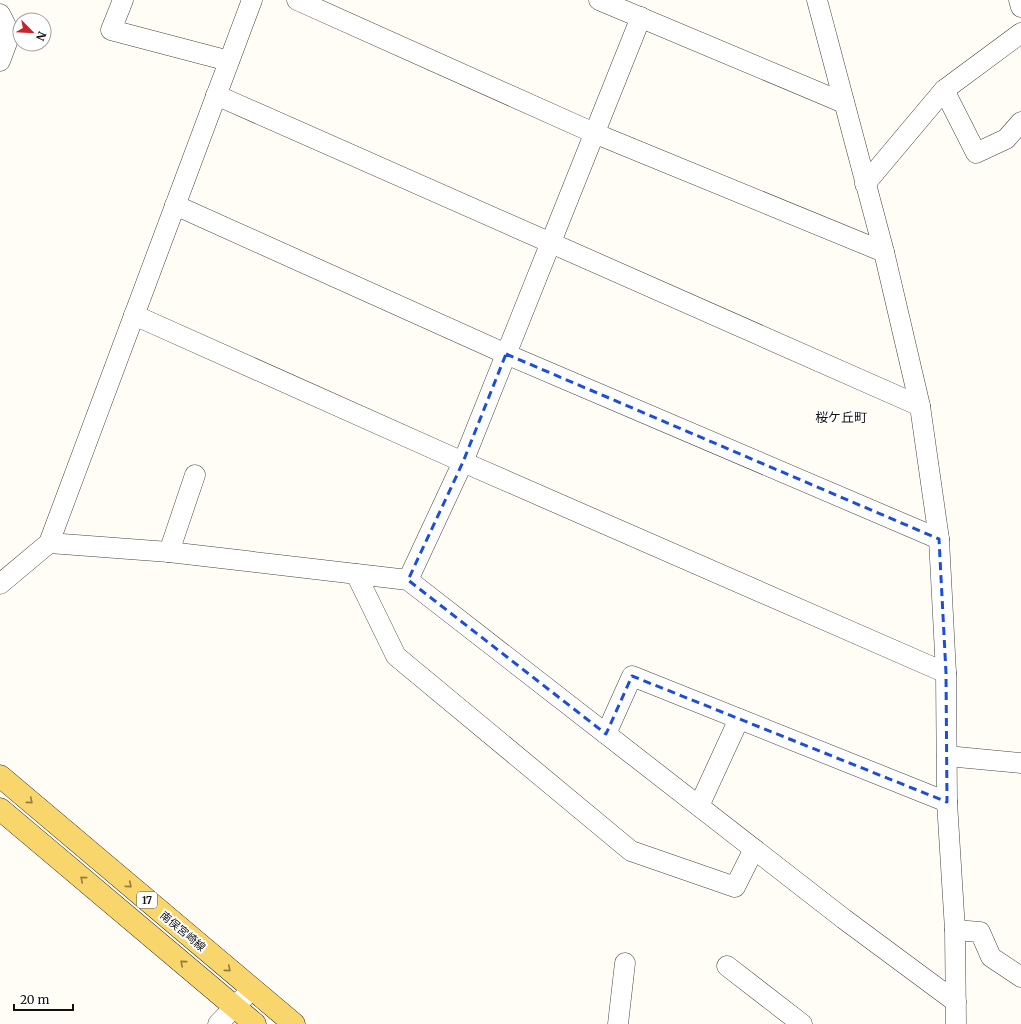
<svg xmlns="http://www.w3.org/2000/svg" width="1021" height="1024" font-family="Merriweather,'Noto Sans JP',serif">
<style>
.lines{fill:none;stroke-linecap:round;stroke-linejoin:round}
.minor-casing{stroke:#444;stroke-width:21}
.major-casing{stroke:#222;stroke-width:23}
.minor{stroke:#fff;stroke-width:20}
.major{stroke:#f9d66b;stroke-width:22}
.oneway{stroke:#917d42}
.marked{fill:none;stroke:#1d4ed8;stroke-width:3;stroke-dasharray:8 5;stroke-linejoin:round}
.labels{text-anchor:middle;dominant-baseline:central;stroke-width:4;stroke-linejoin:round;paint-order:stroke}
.shield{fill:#fff;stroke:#585858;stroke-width:1}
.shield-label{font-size:10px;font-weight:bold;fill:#111}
.street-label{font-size:11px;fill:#111;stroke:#fff}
.quarter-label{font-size:13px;fill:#111;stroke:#fff}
</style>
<rect width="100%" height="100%" fill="#fffdf5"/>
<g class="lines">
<defs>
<g id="minor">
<path d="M123 0 111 30 229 61"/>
<path d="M297 0 594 133 884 252"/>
<path d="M599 0 844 103"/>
<path d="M817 0 884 252 920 406 939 539 946 673 947 802 955 930 956 1024"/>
<path d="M1019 0 1021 7"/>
<path d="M0 14 10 34 0 61"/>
<path d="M944 90 976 153 1006 139 1021 122"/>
<path d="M216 95 920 406"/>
<path d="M865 184 944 90 1021 33"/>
<path d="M175 205 506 354 939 539"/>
<path d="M134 315 463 462 946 673"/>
<path d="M49 543 169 552 408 580 844 919 956 1002"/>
<path d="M169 552 195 475"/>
<path d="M356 574 396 656 631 851 735 887 754 849"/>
<path d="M408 580 463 462 641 17"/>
<path d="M0 584 49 543 252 0"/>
<path d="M606 734 632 676 947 802"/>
<path d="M947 756 1021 763"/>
<path d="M699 806 739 719"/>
<path d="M955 930 980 932 991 957 1021 977"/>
<path d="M727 966 802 1024"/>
<path d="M218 1024 252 989"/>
<path d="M618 1024 625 963"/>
</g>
<g id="major">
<path d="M0 776 294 1024"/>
<path d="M0 809 255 1024"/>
</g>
</defs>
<!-- minor casing -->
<use href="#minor" class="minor-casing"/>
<!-- major casing -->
<use href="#major" class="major-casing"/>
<!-- minor -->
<use href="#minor" class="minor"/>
<!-- major -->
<use href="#major" class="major"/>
</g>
<!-- one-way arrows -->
<defs><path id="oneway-chevron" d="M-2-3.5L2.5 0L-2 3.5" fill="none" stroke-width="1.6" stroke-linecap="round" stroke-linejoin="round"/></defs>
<g class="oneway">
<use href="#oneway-chevron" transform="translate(30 801) rotate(40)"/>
<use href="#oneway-chevron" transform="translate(83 879) rotate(-140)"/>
<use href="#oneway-chevron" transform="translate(129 885) rotate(40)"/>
<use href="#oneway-chevron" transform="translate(183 963) rotate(-140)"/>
<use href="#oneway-chevron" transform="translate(228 969) rotate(40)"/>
</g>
<!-- marked area -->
<path class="marked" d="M506 354 939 539 946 673 947 802 632 676 606 734 408 580 463 462Z"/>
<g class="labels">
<!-- shield labels -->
<rect class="shield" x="137" y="892" width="20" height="16" rx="3"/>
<g class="shield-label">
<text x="147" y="900">17</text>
</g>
<!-- street labels -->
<g class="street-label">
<text transform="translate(183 931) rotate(40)">南俣宮崎線</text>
</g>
<!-- quarter labels -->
<g class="quarter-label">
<text x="841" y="417">桜ケ丘町</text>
</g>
</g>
<!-- north arrow -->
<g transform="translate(32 32) rotate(114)"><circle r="19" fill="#ffffff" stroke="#a0a0a0"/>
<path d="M0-3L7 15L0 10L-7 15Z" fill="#c4262e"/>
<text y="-6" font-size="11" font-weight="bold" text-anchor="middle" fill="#111111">N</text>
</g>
<!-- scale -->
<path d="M14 1004v6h59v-6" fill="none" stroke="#111111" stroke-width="2"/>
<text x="20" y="1004" font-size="12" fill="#111111" stroke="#ffffff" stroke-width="3" paint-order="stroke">20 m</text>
</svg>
